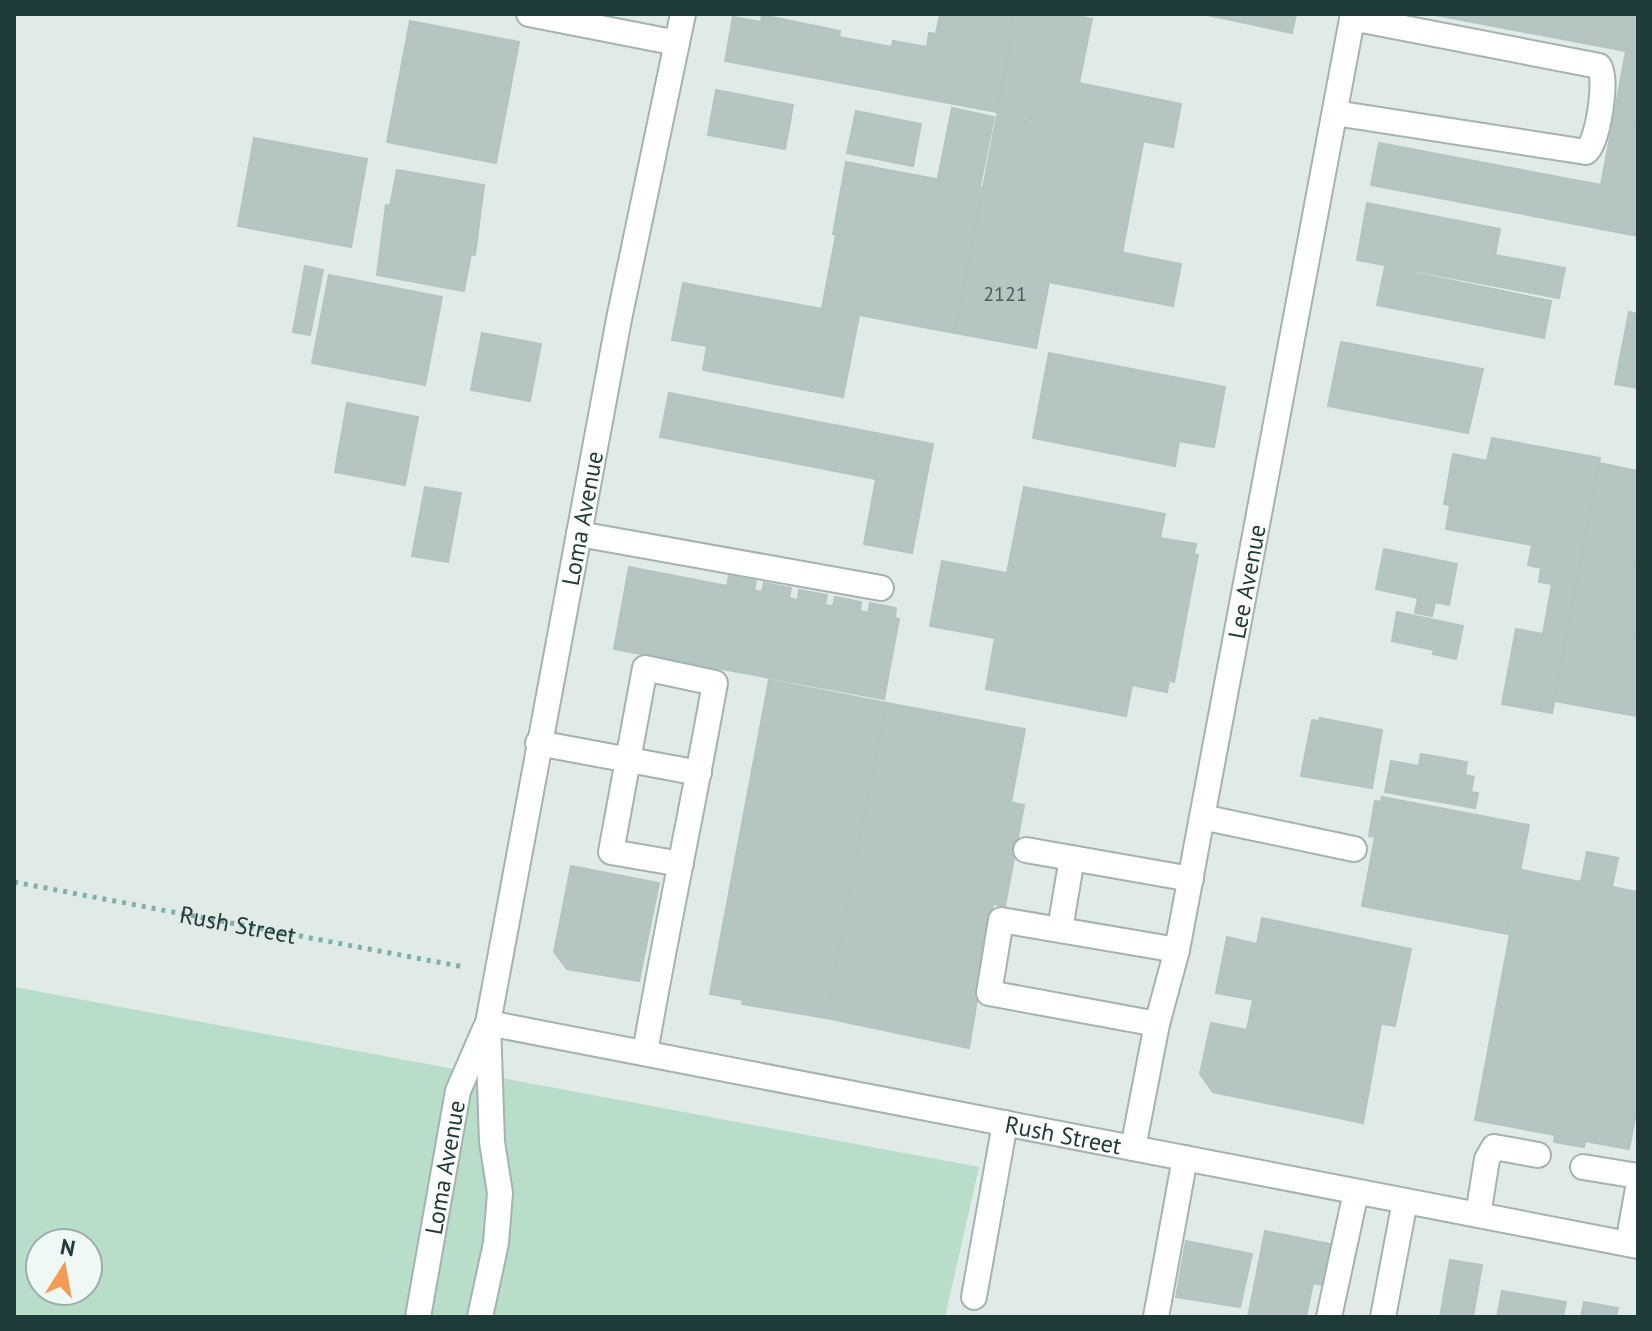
<svg xmlns="http://www.w3.org/2000/svg" width="1652" height="1331" font-family="'PT Sans',sans-serif">
<style>
.green{fill:#b8ddc9;fill-rule:evenodd}
.building{fill:#b5c6c2;stroke:#b2c5c1;stroke-width:2}
.lines{fill:none;stroke-linecap:round;stroke-linejoin:round}
.minor-casing{stroke:#a3b3b0;stroke-width:28}
.path{stroke:#7fb0aa;stroke-width:5;stroke-dasharray:4 6;stroke-linecap:butt}
.minor{stroke:#fff;stroke-width:24}
.labels{text-anchor:middle;dominant-baseline:central;stroke-width:6;stroke-linejoin:round;paint-order:stroke}
.number-label{font-size:20px;fill:#455e5c}
.street-label{font-size:24px;fill:#203c3a;stroke:#f0f8f5}
</style>
<rect width="100%" height="100%" fill="#e0ebe8"/>
<!-- green -->
<path class="green" d="M14 987 979 1167 945 1317H14ZM40 1243H88V1291H40Z"/>
<!-- building -->
<g class="building">
<path d="M940 14H1015L997 112 725 61 733 17 761 22 762 15 840 31 839 37 892 47 893 41 927 47 929 33 936 34Z"/>
<path d="M1017 14H1068L1092 19 1079 83 1181 104 1173 147 997 113Z"/>
<path d="M1203 14H1296L1292 33Z"/>
<path d="M1430 14H1638V126L1613 121 1626 51Z"/>
<path d="M410 21 519 42 496 163 387 142Z"/>
<path d="M716 90 793 105 785 149 708 135Z"/>
<path d="M952 108 994 117 980 186 938 178Z"/>
<path d="M856 111 921 124 913 166 847 153Z"/>
<path d="M997 115 1143 143 1122 253 976 224Z"/>
<path d="M1613 121 1638 126V236L1371 185 1379 143 1601 185Z"/>
<path d="M254 138 367 159 351 247 238 226Z"/>
<path d="M846 162 983 188 969 259 833 234Z"/>
<path d="M397 170 484 185 475 255 471 254 464 291 377 275 386 205 390 206Z"/>
<path d="M1367 203 1500 229 1495 255 1565 268 1559 298 1357 260Z"/>
<path d="M976 224 1181 264 1173 306 1049 282 1036 348 955 333Z"/>
<path d="M836 235 969 259 955 333 822 308Z"/>
<path d="M305 266 323 270 310 335 293 332Z"/>
<path d="M1385 267 1551 301 1544 338 1377 305Z"/>
<path d="M329 275 442 297 425 385 312 363Z"/>
<path d="M683 283 859 316 843 397 703 370 707 346 672 340Z"/>
<path d="M1629 312 1638 314V388L1615 384Z"/>
<path d="M482 333 541 344 530 401 471 390Z"/>
<path d="M1341 342 1483 369 1468 433 1328 406Z"/>
<path d="M1049 353 1225 387 1214 447 1179 441 1175 466 1033 438Z"/>
<path d="M669 393 933 444 912 553 864 544 876 479 660 437Z"/>
<path d="M347 403 418 417 405 485 335 472Z"/>
<path d="M1492 438 1600 458 1586 532 1444 504 1453 454 1487 461Z"/>
<path d="M1599 463 1638 471V564L1582 553Z"/>
<path d="M425 487 461 493 448 562 412 556Z"/>
<path d="M1024 487 1165 514 1160 538 1196 544 1194 554 1198 555 1188 607 1007 573Z"/>
<path d="M1450 505 1586 532 1552 713 1502 704 1516 629 1543 634 1552 584 1539 582 1541 568 1528 565 1532 545 1446 529Z"/>
<path d="M1384 549 1457 564 1449 605 1435 602 1432 616 1415 613 1418 598 1376 589Z"/>
<path d="M1582 553 1638 564V638L1569 624Z"/>
<path d="M942 561 1188 607 1174 682 1169 680 1167 692 1132 685 1126 716 986 689 995 638 930 626Z"/>
<path d="M629 567 727 586 729 576 756 581 754 590 762 592 764 583 791 588 789 598 798 600 799 590 827 595 825 605 833 606 835 597 861 602 860 611 868 613 870 603 896 608 895 618 899 619 884 699 614 649Z"/>
<path d="M1397 612 1463 626 1456 659 1433 654 1434 650 1392 641Z"/>
<path d="M1569 624 1638 638 1637 716 1554 701Z"/>
<path d="M769 680 887 703 826 1018 742 1004 743 1000 710 994Z"/>
<path d="M887 703 1025 729 1011 802 872 775Z"/>
<path d="M1320 718 1382 730 1372 788 1301 776 1312 720 1319 721Z"/>
<path d="M1421 754 1467 762 1465 775 1474 777 1471 792 1478 793 1475 808 1385 792 1391 761 1419 766Z"/>
<path d="M872 775 1024 805 1005 906 852 878Z"/>
<path d="M1382 797 1529 825 1508 934 1362 906 1375 837 1369 836 1375 801 1381 802Z"/>
<path d="M1587 852 1618 858 1612 887 1638 892V1103L1629 1149 1585 1141 1584 1147 1554 1142 1555 1135 1475 1120 1522 870 1581 882Z"/>
<path d="M571 866 659 883 639 981 567 969 554 952Z"/>
<path d="M852 878 993 904 969 1048 826 1018Z"/>
<path d="M1262 918 1411 949 1395 1026 1216 993 1227 937 1257 944Z"/>
<path d="M1253 1000 1381 1024 1363 1123 1213 1092 1200 1074 1211 1023 1247 1030Z"/>
<path d="M1265 1231 1340 1246 1332 1287 1313 1283 1306 1317H1248Z"/>
<path d="M1186 1241 1252 1254 1240 1307 1176 1297Z"/>
<path d="M1450 1260 1482 1265 1473 1317H1440Z"/>
<path d="M1502 1291 1566 1302 1563 1317H1497Z"/>
<path d="M1584 1302 1618 1308 1616 1317H1581Z"/>
</g>
<g class="lines">
<defs>
<g id="minor">
<path d="M529 14 677 43"/>
<path d="M1335 113 1586 152C1598 143 1608 77 1599 66L1352 18"/>
<path d="M579 534 881 588"/>
<path d="M538 743 699 773"/>
<path d="M1202 817 1354 849"/>
<path d="M1026 850 1191 879"/>
<path d="M1060 929 1072 858"/>
<path id="s2" d="M488 1023 1638 1246"/>
<path d="M1157 1024 989 993 1001 920 1177 950"/>
<path d="M645 1053C666 930 693 807 715 683L645 668 611 852 681 864"/>
<path id="s3" d="M1133 1148 1157 1024 1177 950 1353 14"/>
<path d="M1583 1167 1638 1176"/>
<path d="M1478 1215 1487 1159 1494 1147 1538 1155"/>
<path d="M1628 1244 1638 1188"/>
<path d="M974 1297 1005 1123"/>
<path id="s4" d="M418 1317 458 1091 485 1029"/>
<path id="s5" d="M480 1317 496 1243 500 1193 492 1142 488 1023 619 319 683 14"/>
<path d="M1156 1317 1185 1158"/>
<path d="M1329 1317 1356 1192"/>
<path d="M1383 1317 1405 1201"/>
</g>
</defs>
<!-- minor casing -->
<use href="#minor" class="minor-casing"/>
<!-- path -->
<path class="path" id="s1" d="M14 882 464 967"/>
<!-- minor -->
<use href="#minor" class="minor"/>
</g>
<g class="labels">
<!-- number labels -->
<g class="number-label">
<text x="1005" y="294">2121</text>
</g>
<!-- street labels -->
<g class="street-label">
<text stroke="none"><textPath href="#s5" startOffset="810">Loma Avenue</textPath></text>
<text stroke="none"><textPath href="#s3" startOffset="578">Lee Avenue</textPath></text>
<text stroke="none"><textPath href="#s1" startOffset="228">Rush Street</textPath></text>
<text stroke="none"><textPath href="#s2" startOffset="586">Rush Street</textPath></text>
<text stroke="none"><textPath href="#s4" startOffset="152">Loma Avenue</textPath></text>
</g>
</g>
<!-- border -->
<rect width="1652" height="1331" fill="none" stroke="#203c3a" stroke-width="32"/>
<!-- north arrow -->
<g transform="translate(64 1267) rotate(11)"><circle r="38" fill="#f0f8f5" stroke="#9dadaa" stroke-width="2"/>
<path d="M0-6L14 30L0 20L-14 30Z" fill="#f59a54"/>
<text y="-12" font-size="22" font-weight="bold" text-anchor="middle" fill="#203c3a">N</text>
</g>
</svg>
